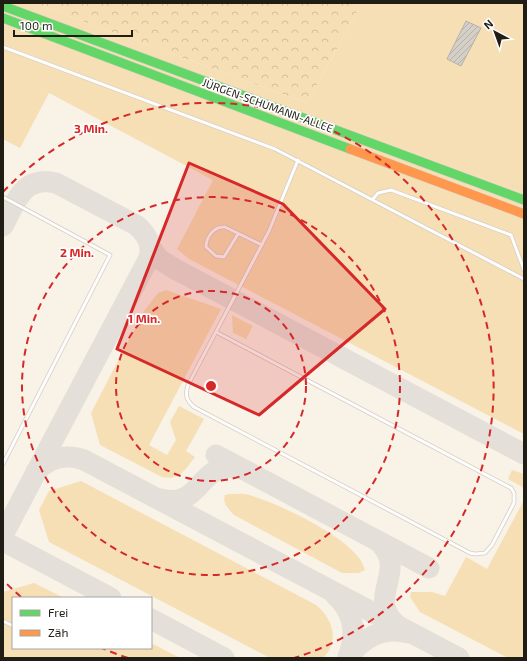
<svg xmlns="http://www.w3.org/2000/svg" width="527" height="661" font-family="'Exo 2',sans-serif">
<style>
.green{fill:#f6dfb4}
.forest{fill:url(#forest-crowns)}
.lines{fill:none;stroke-linecap:round;stroke-linejoin:round}
.taxiway{stroke:#e4e0d9;stroke-width:21}
.building{fill:url(#building-hatch);stroke:#b5b0a8}
.lane-casing{stroke:#d2cdc5;stroke-width:4.5}
.fast-casing{stroke:#d2cdc5;stroke-width:10}
.slow-casing{stroke:#d2cdc5;stroke-width:10}
.path{stroke:#deddd9;stroke-width:1.5;stroke-dasharray:2 3;stroke-linecap:butt}
.lane{stroke:#fefdfb;stroke-width:3}
.fast{stroke:#63d668;stroke-width:9}
.slow{stroke:#ff974d;stroke-width:9}
.marked{fill:#d62828;fill-opacity:0.2;stroke:#d62828;stroke-width:3;stroke-linejoin:round}
.ring{fill:none;stroke:#d62828;stroke-width:2;stroke-dasharray:7 5}
.labels{text-anchor:middle;dominant-baseline:central;stroke-width:3.5;stroke-linejoin:round;paint-order:stroke}
.street-label{font-size:11px;fill:#201d15;stroke:#fff}
.centre{fill:#d62828;stroke:#fff;stroke-width:2}
.ring-label{font-size:12px;text-anchor:middle;font-weight:bold;fill:#d62828;stroke:#fff;stroke-width:3.5;stroke-linejoin:round;paint-order:stroke}
</style>
<defs>
<pattern id="forest-crowns" width="20" height="18" patternUnits="userSpaceOnUse"><rect width="20" height="18" fill="#f6dfb4"/><path d="M2 6a3 3 0 1 1 6 0M12 15a3 3 0 1 1 6 0" fill="none" stroke="#d3bf9a"/></pattern>
<pattern id="building-hatch" width="6" height="6" patternUnits="userSpaceOnUse"><rect width="6" height="6" fill="#d4cfc7"/><path d="M-1 1l2-2M0 6l6-6M5 7l2-2" fill="none" stroke="#b6b1aa"/></pattern>
</defs>
<rect width="100%" height="100%" fill="#f8f2e7"/>
<!-- green -->
<g class="green">
<path d="M3 3H33L307 103 362 3H524V434L189 259 177 249 213 180 49 93 20 148 3 139Z"/>
<path d="M166 290 221 309 149 445 167 455 176 440 170 422 179 406 204 419 186 451 195 457C185 469 180 481 162 477L100 445 91 413 144 311 158 293Z"/>
<path d="M232 315 253 326 246 339 233 333Z"/>
<path d="M512 470 524 474V488L508 479Z"/>
<path d="M81 481 316 605C333 619 340 641 323 658H270L49 542 39 510 49 491Z"/>
<path d="M230 494C236 494 243 493 249 495 277 503 359 540 365 570L359 573H342L234 515C229 509 222 504 225 495Z"/>
<path d="M524 500V658H508L420 612 410 597 411 592H432L445 596 466 557 487 569Z"/>
<path d="M34 583 64 598H13V648H151V643L180 658H3V592Z"/>
</g>
<!-- forest -->
<path class="forest" d="M33 3H362L307 103Z"/>
<g class="lines">
<!-- taxiway -->
<g class="taxiway">
<path d="M3 226C16 202 23 175 56 183L136 225C147 234 154 246 148 260L3 535"/>
<path d="M151 248 159 259 175 269 524 454"/>
<path d="M216 455 429 568"/>
<path d="M36 472C49 457 66 454 84 460L459 658"/>
<path d="M160 499C205 510 196 458 242 469"/>
<path d="M3 541 111 598"/>
<path d="M378 541C411 571 363 597 398 626"/>
<path d="M335 595C354 612 357 634 348 657"/>
<path d="M151 619 224 658"/>
<path d="M348 657C363 638 383 626 408 633"/>
</g>
</g>
<!-- building -->
<path class="building" d="M466 21 481 28 461 66 447 59Z"/>
<g class="lines">
<defs>
<g id="lane">
<path d="M3 47 275 149 524 279"/>
<path d="M3 197 110 255 3 464"/>
<path d="M373 199 378 193 391 190 511 235 524 270"/>
<path d="M238 234 224 257 216 256 206 247C206 237 214 226 225 227L262 245"/>
<path d="M216 332 511 488 514 493V503L492 545 485 553 475 554 470 553 194 407C186 400 185 395 188 385L269 231 298 160"/>
<path d="M3 621 13 626"/>
</g>
<g id="fast">
<path d="M3 6 524 200"/>
<path d="M3 18 350 149"/>
</g>
<path id="slow" d="M350 149 524 214"/>
</defs>
<!-- lane casing -->
<use href="#lane" class="lane-casing"/>
<!-- fast casing -->
<use href="#fast" class="fast-casing"/>
<!-- slow casing -->
<use href="#slow" class="slow-casing"/>
<!-- path -->
<path class="path" d="M511 185H514L524 190"/>
<!-- lane -->
<use href="#lane" class="lane"/>
<!-- fast -->
<use href="#fast" class="fast"/>
<!-- slow -->
<use href="#slow" class="slow"/>
</g>
<!-- marked area -->
<path class="marked" d="M189 163 283 204 385 309 259 415 117 349Z"/>
<!-- distance rings -->
<g class="ring">
<circle cx="211" cy="386" r="95"/>
<circle cx="211" cy="386" r="189"/>
<path d="M128 658A284 284 0 0 1 102 648M21 597A284 284 0 0 1 3 580M3 192A284 284 0 1 1 294 658"/>
</g>
<g class="labels">
<!-- street labels -->
<g class="street-label">
<text transform="translate(268 105) rotate(20)">JÜRGEN-SCHUMANN-ALLEE</text>
</g>
</g>
<circle cx="211" cy="386" r="6" class="centre"/>
<g class="ring-label">
<text x="91" y="133">3 Min.</text>
<text x="77" y="257">2 Min.</text>
<text x="144" y="323">1 Min.</text>
</g>
<!-- border -->
<rect width="527" height="661" fill="none" stroke="#201d15" stroke-width="8"/>
<!-- legend -->
<rect x="12" y="597" width="140" height="52" fill="#ffffff" stroke="#a6a5a1"/>
<rect x="20" y="610" width="20" height="6" fill="#63d668" stroke="#a6a5a1"/>
<text x="48" y="617" font-size="12" fill="#201d15">Frei</text>
<rect x="20" y="630" width="20" height="6" fill="#ff974d" stroke="#a6a5a1"/>
<text x="48" y="637" font-size="12" fill="#201d15">Zäh</text>
<!-- north arrow -->
<g transform="translate(495 32) rotate(319)" stroke="#ffffff" stroke-width="3" paint-order="stroke">
<path d="M0-3L7 15L0 10L-7 15Z" fill="#201d15"/>
<text y="-6" font-size="11" font-weight="bold" text-anchor="middle" fill="#201d15">N</text>
</g>
<!-- scale -->
<path d="M14 30v6h118v-6" fill="none" stroke="#201d15" stroke-width="2"/>
<text x="20" y="30" font-size="12" fill="#201d15" stroke="#ffffff" stroke-width="3" paint-order="stroke">100 m</text>
</svg>
